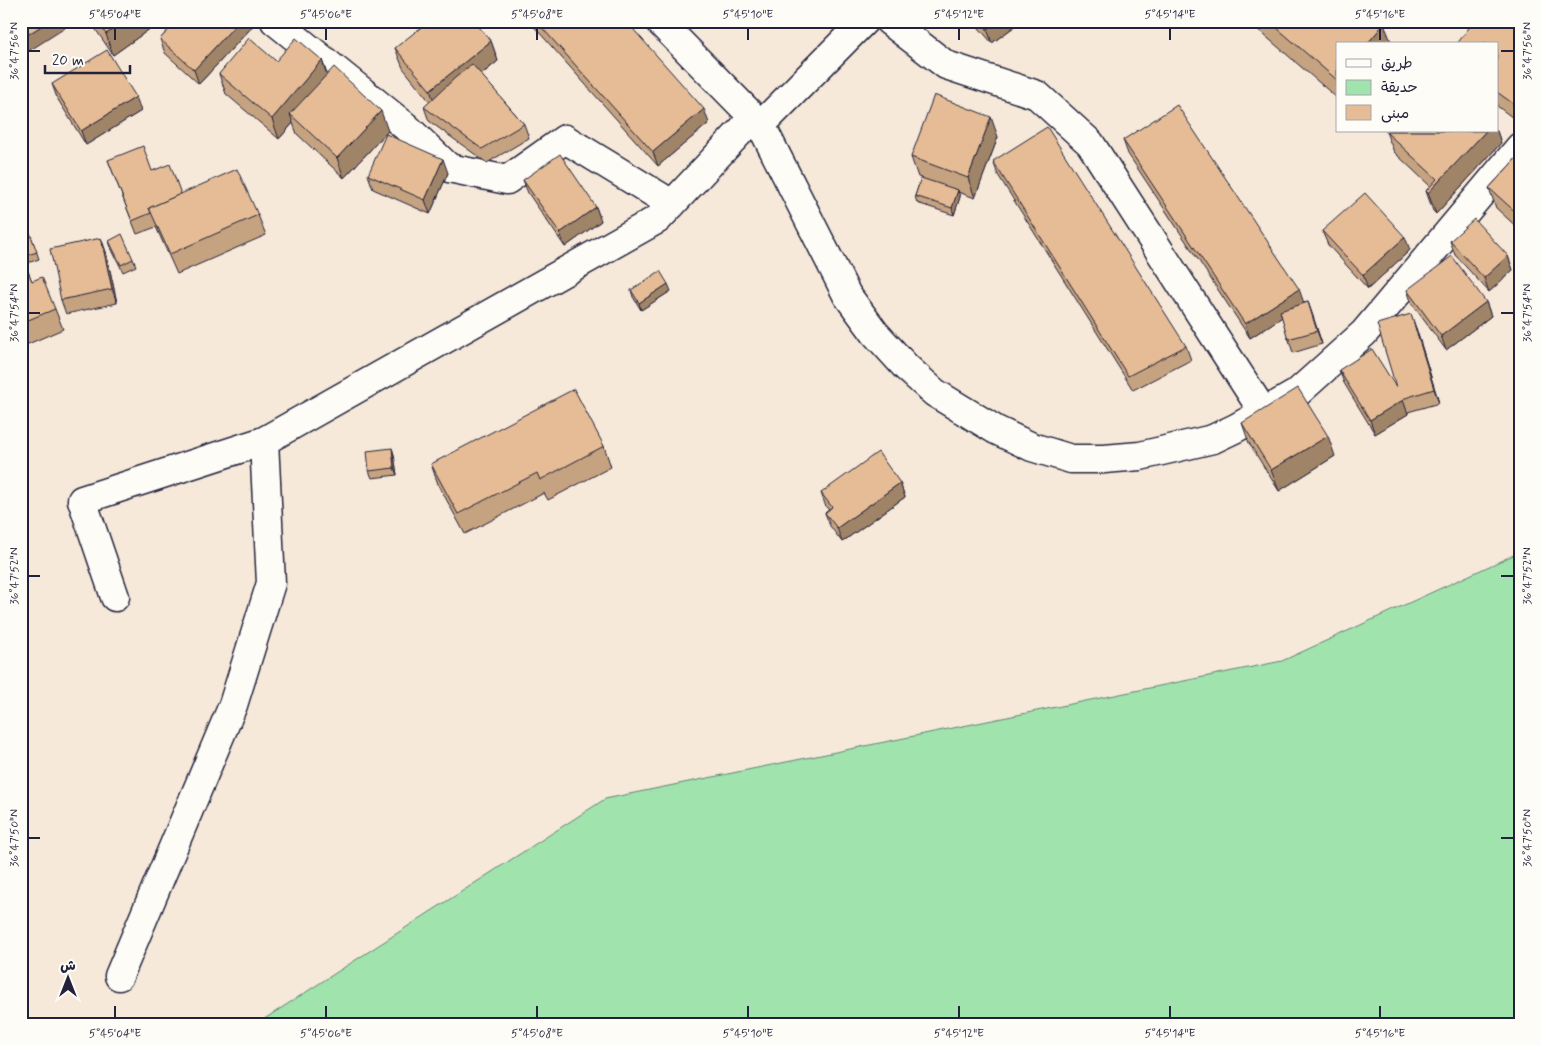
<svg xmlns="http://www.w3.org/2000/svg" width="1541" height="1046" font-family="Mynerve,'Playpen Sans Arabic',sans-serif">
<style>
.green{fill:#a1e3ad;stroke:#628274}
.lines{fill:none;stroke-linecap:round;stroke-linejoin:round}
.street-casing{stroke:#22223b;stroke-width:31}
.street{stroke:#fdfcf7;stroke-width:28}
.wall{fill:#c5a280;stroke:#22223b}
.shaded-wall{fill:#a08468;stroke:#22223b}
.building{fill:#e5bc95;stroke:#22223b}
.ticks{fill:none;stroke:#22223b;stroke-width:2}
.neatline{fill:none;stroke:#22223b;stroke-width:2}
.ticks-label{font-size:12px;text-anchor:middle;fill:#22223b}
</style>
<rect width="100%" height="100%" fill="#f6e9da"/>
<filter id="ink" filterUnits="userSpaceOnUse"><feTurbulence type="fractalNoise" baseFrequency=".02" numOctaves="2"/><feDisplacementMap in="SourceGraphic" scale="10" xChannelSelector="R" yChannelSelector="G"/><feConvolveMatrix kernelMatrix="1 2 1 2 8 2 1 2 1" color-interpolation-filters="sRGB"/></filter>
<g filter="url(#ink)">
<!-- green -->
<path class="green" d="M1520 552V1025H255L605 799 1282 661Z"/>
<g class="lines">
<defs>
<g id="street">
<path d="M275 21 405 126 449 168 507 180 565 139 672 204"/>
<path d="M659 21 761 125 847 295 875 333 906 367 935 393 996 430 1032 447 1071 459H1104L1140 456 1213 439 1236 428 1296 394 1364 333 1520 147"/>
<path d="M889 21 946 65 1037 95 1090 143 1264 413"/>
<path d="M761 125 864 21"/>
<path d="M115 597 82 500 264 441 658 219 753 118"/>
<path d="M119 976 233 705 271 583 264 441"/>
</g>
</defs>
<!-- street casing -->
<use href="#street" class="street-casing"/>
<!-- street -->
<use href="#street" class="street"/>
</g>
<!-- wall -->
<g class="wall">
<path d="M91 21H161L113 55 92 24Z"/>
<path d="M177 21H249L252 27 199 84 165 53 160 39Z"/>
<path d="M529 21H626L709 123 658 166Z"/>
<path d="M973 21H1022L992 43Z"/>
<path d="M1248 21H1381L1337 44V98Z"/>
<path d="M1520 21V123L1497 106V44Z"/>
<path d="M491 41 498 61 481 75 524 124 529 138 487 163 429 121 424 107 430 102 403 68 395 48Z"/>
<path d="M322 60 327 74 388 131 344 178 297 134 293 123 279 139 226 94 219 74 276 61Z"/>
<path d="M52 84 136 97 141 111 86 145 57 98Z"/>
<path d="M1387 131H1497L1501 143 1436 214 1433 211 1426 191 1430 186 1394 152 1386 132Z"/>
<path d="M998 137 975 198 958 192 960 197 954 215 917 203 915 196 921 178 918 177 911 157Z"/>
<path d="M1123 140 1304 303 1308 302 1322 344 1293 353 1282 317 1250 338 1128 154Z"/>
<path d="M1520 154V230L1496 208 1489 188Z"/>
<path d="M108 160 152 171 181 194 258 215 266 235 177 274 156 227 137 234Z"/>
<path d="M993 161 1186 346 1191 360 1133 390 998 175Z"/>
<path d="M448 173 430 214 373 189 368 175Z"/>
<path d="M523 180 596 207 601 221 565 247 528 193Z"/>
<path d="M1322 231 1410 250 1368 289 1328 245Z"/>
<path d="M30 233 39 259 25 264 32 281 55 309 63 329 21 347V236Z"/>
<path d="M101 238 106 252 117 303 66 314 61 300Z"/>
<path d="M109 241 133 259 136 266 123 272 111 248Z"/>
<path d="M1450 241 1508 256 1513 270 1489 292 1455 255Z"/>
<path d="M631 290 671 291 641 310 633 297Z"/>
<path d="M1407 290 1486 302 1491 316 1446 350 1412 304Z"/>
<path d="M1416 328 1439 403 1408 412V414L1375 434 1344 383 1339 370 1396 387Z"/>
<path d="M1242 423 1335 456 1279 491 1249 443Z"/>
<path d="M604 446 611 467 548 500 544 493 465 534 438 484 431 464Z"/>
<path d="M392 448 394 455 397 475 372 478 369 471Z"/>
<path d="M900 483 905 497 842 542 830 526 825 513 829 510 826 507 821 493Z"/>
</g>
<!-- shaded-wall -->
<g class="shaded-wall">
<path d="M49 21H63L65 28 21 56V39Z"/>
<path d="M125 21H161L113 55 106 34Z"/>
<path d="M239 21H249L252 27 199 84 194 70Z"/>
<path d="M998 21H1022L992 43 987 29Z"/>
<path d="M1384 24 1392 44H1367Z"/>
<path d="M491 41 498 61 437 110 430 90Z"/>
<path d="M322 60 329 81 290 114 293 123 279 139 272 119Z"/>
<path d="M136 97 141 111 86 145 81 131Z"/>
<path d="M1520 99V117L1515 105Z"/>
<path d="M704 109 709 123 658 166 653 152Z"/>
<path d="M381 111 388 131 344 178 337 158Z"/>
<path d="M991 117 998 137 975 198 968 178Z"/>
<path d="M1486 131H1497L1501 143 1436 214 1428 193Z"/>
<path d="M443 159 448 173 430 214 425 200Z"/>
<path d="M958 190 960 197 954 215 952 208Z"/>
<path d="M596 207 601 221 565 247 560 233Z"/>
<path d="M1405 237 1410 250 1368 289 1363 275Z"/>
<path d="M101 238 106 252 117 303 112 289Z"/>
<path d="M1508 256 1513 270 1489 292 1484 278Z"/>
<path d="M668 284 671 291 641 310 639 303Z"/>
<path d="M1299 289 1304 303 1250 338 1245 324Z"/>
<path d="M1308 302 1313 316 1322 344 1317 331Z"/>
<path d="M1486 302 1491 316 1446 350 1441 336Z"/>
<path d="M1411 314 1416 328 1439 403 1434 389Z"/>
<path d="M1403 400 1408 414 1375 434 1370 420Z"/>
<path d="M1328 436 1335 456 1279 491 1271 470Z"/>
<path d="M392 448 394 455 397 475 394 468Z"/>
<path d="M900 483 905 497 842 542 837 528Z"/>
</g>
<!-- building -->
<g class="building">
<path d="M21 21H49L21 39Z"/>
<path d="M97 21H125L106 34Z"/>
<path d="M177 21H239L194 70 160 39Z"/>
<path d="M429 21H474L491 41 430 90 395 48Z"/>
<path d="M536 21H626L704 109 653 152Z"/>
<path d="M980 21H998L987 29Z"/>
<path d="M1269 21H1381L1384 24 1367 44H1337V80Z"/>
<path d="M1474 21H1520V99L1515 105 1497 92V44H1457Z"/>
<path d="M249 38 276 61 296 38 322 60 272 119 219 74Z"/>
<path d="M107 50 136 97 81 131 52 84Z"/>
<path d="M472 64 524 124 482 149 424 107 455 78Z"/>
<path d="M334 67 381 111 337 158 290 114Z"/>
<path d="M934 95 991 117 968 178 911 157Z"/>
<path d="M1177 105 1299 289 1245 324 1123 140Z"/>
<path d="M1047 127 1186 346 1128 376 993 161Z"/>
<path d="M1387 131H1486L1428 193 1426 191 1437 179 1386 132Z"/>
<path d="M386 134 443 159 425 200 368 175Z"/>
<path d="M143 146 152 171 170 164 181 194 149 208 151 213 132 221 108 160Z"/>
<path d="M560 154 596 207 560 233 523 180Z"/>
<path d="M1520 154V216L1489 188Z"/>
<path d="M237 169 258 215 170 254 149 208Z"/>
<path d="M921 178 958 190 952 208 915 196Z"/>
<path d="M1365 193 1405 237 1363 275 1322 231Z"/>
<path d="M1474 219 1508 256 1484 278 1450 241Z"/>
<path d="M30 233 37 252 22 257 21 256V236Z"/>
<path d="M122 234 133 259 121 265 109 241Z"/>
<path d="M101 238 112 289 61 300 50 249Z"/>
<path d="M21 256 32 281 42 277 55 309 21 323Z"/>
<path d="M1452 256 1486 302 1441 336 1407 290Z"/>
<path d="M660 271 668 284 639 303 631 290Z"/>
<path d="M1308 302 1317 331 1288 339 1280 311Z"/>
<path d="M1411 314 1434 389 1402 399 1403 400 1370 420 1339 370 1372 349 1396 387 1377 324Z"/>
<path d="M1298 388 1328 436 1271 470 1242 423Z"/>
<path d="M574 389 604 446 540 480 537 473 458 514 431 464Z"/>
<path d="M392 448 394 468 369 471 367 451Z"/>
<path d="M878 452 900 483 837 528 825 513 832 507 821 493Z"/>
</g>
</g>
<!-- ticks -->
<path class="ticks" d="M115 28V40M326 28V40M537 28V40M748 28V40M959 28V40M1170 28V40M1380 28V40M28 51H40M1501 51H1514M28 313H40M1501 313H1514M28 576H40M1501 576H1514M28 838H40M1501 838H1514M115 1006V1018M326 1006V1018M537 1006V1018M748 1006V1018M959 1006V1018M1170 1006V1018M1380 1006V1018"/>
<!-- margin -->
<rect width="1541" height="1046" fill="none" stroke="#fdfcf7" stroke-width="55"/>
<!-- legend -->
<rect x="1336" y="42" width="162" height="90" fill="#fdfcf7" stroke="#a5a5ac"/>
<rect x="1346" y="59" width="25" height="8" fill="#fdfcf7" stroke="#a5a5ac"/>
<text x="1381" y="68" font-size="15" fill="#22223b">طريق</text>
<rect x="1346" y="80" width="25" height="15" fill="#a1e3ad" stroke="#a5a5ac"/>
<text x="1381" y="92" font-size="15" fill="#22223b">حديقة</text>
<rect x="1346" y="105" width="25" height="15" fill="#e5bc95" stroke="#a5a5ac"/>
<text x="1381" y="118" font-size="15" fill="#22223b">مبنى</text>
<!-- north arrow -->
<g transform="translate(68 978)" stroke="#fdfcf7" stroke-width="4" paint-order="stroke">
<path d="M0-4L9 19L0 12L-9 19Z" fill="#22223b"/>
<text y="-8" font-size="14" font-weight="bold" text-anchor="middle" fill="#22223b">ش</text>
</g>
<!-- scale -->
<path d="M45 65v8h85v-8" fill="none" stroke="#22223b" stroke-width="2.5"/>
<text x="52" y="65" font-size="15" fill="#22223b" stroke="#fdfcf7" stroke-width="4" paint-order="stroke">20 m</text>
<rect x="28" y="28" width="1486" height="990" class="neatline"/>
<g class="ticks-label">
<text x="115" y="18">5°45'04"E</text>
<text x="326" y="18">5°45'06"E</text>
<text x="537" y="18">5°45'08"E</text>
<text x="748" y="18">5°45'10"E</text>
<text x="959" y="18">5°45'12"E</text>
<text x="1170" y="18">5°45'14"E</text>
<text x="1380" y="18">5°45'16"E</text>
<text transform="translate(14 51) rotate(-90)" y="4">36°47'56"N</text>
<text transform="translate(1527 51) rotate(-90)" y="4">36°47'56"N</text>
<text transform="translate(14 313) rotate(-90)" y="4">36°47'54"N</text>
<text transform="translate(1527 313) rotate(-90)" y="4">36°47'54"N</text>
<text transform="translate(14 576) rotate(-90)" y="4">36°47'52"N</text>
<text transform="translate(1527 576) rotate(-90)" y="4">36°47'52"N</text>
<text transform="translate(14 838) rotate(-90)" y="4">36°47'50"N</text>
<text transform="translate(1527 838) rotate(-90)" y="4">36°47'50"N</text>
<text x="115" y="1037">5°45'04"E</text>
<text x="326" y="1037">5°45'06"E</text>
<text x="537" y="1037">5°45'08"E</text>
<text x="748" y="1037">5°45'10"E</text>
<text x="959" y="1037">5°45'12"E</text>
<text x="1170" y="1037">5°45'14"E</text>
<text x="1380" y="1037">5°45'16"E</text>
</g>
</svg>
